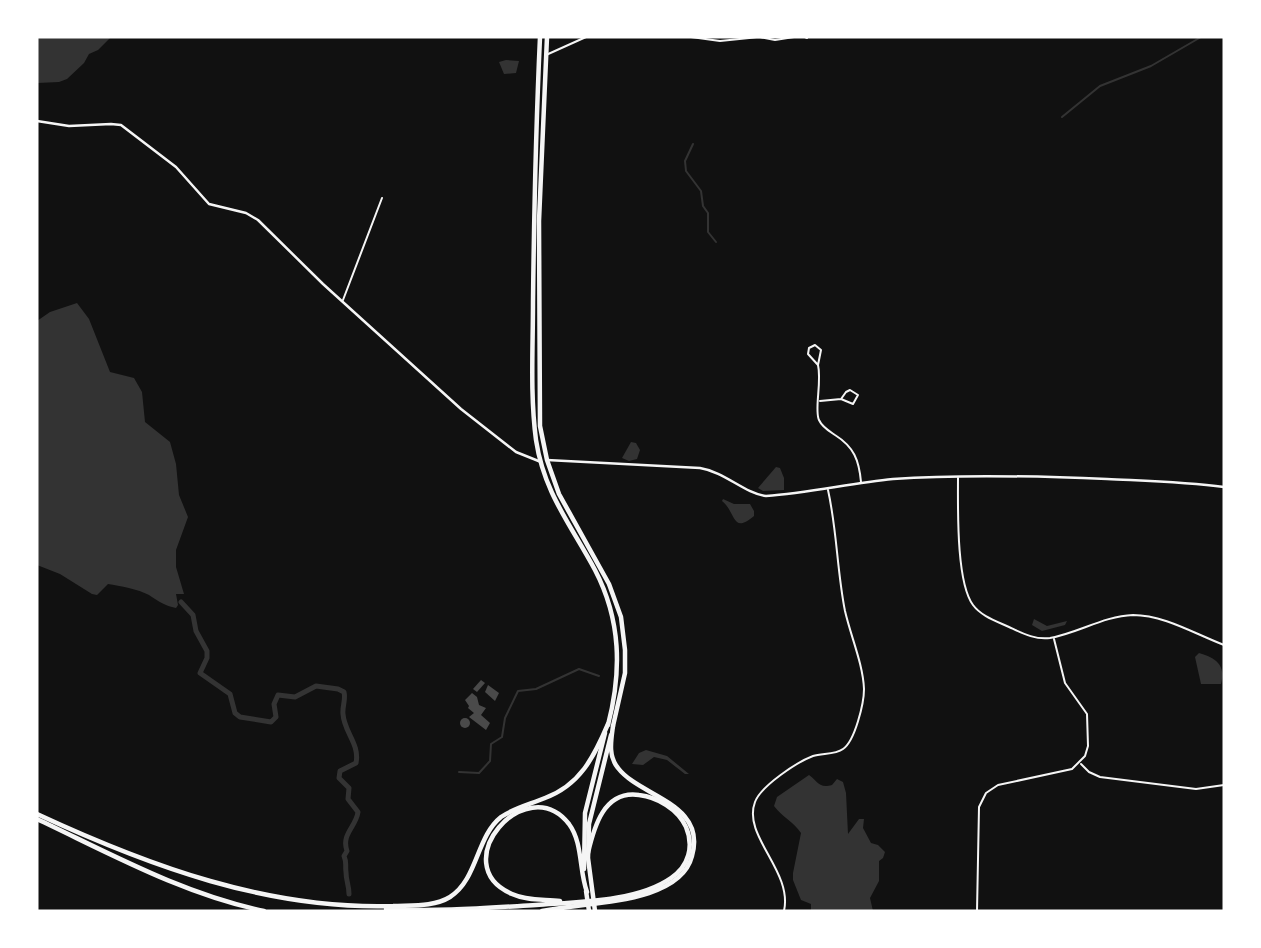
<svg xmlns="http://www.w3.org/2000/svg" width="1261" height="948" font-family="Georgia,serif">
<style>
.water{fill:#333}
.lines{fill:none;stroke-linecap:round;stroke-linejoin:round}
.stream{stroke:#333;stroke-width:2}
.river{stroke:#333;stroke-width:5}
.building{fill:#4a4a4a}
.minor{stroke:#f5f5f5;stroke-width:2}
.tertiary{stroke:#f5f5f5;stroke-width:2.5}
.trunk{stroke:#f5f5f5;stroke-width:4.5}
.motorway{stroke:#f5f5f5;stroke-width:4.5}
</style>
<rect width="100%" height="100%" fill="#111"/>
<!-- water -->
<g class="water">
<path d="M37 37H111L98 50 89 54 84 63 67 79 59 82 37 83Z"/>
<path d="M506 60 519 61 516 73 504 74 499 62Z"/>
<path d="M77 303 89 319 110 372 134 378 142 392 145 422 170 442 176 464 179 495 188 517 176 550V567L184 594H176L178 605 176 608C165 606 158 601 149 595 138 589 120 586 108 584L97 595 92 594 60 574 37 565V321L50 312Z"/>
<path d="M631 442 636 443 640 450 637 459 629 461 622 458Z"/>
<path d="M776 467 780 468 784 478V490L763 491 758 488Z"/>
<path d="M723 499 734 504H750L754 511V516C732 535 736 512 722 501Z"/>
<path d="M1034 619 1047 626 1067 621 1065 625 1042 631 1032 625Z"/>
<path d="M1199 653C1216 658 1226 665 1221 684H1201L1195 657Z"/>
<path d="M646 750 667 756 689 774H685L667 760 654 757 643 765 632 764 639 753Z"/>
<path d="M809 775C817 780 818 789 832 785L837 779 843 782 846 793 848 834 859 819H864L863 828 871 843 878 845 885 852 883 858 879 861V881L870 898 873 911H811V904L801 900 793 880V873L801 833C794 822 782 817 774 806L777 797Z"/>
</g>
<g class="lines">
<!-- stream -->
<g class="stream">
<path d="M1062 117 1100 86 1151 66 1201 37"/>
<path d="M693 144 685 161 686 171 701 191 703 206 708 213V232L716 242"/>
<path d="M459 772 479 773 490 761 491 744 502 737 505 718 518 691 536 689 579 669 599 676"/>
</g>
<!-- river -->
<path class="river" d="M181 602 193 615 196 631 207 651V658L200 673 230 694 235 713 240 717 271 722 276 717 274 704 278 695 295 697 316 686 338 689 344 692C346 700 342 707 343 714 344 732 360 744 356 763L340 771 339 778 349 788 348 799 358 812C356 827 341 834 347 851L344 856C347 863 345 865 346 872 346 881 349 885 349 894"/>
</g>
<!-- building -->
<g class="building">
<path d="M481 680 485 683 477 692 473 689Z"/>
<path d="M488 685 499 693 495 701 485 692Z"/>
<path d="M472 693 477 697 479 705 486 708 481 715 490 723 486 730 469 717 474 713 468 708 469 706 465 700Z"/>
<circle cx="465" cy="723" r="5"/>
</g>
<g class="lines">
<!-- minor -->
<g class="minor">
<path d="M691 37 720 41 759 37 775 40 794 37"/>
<path d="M805 37 807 38"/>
<path d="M546 55 586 37"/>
<path d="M343 300 382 198"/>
<path d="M815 345 821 350 818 365 808 354 809 348Z"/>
<path d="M818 365C822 382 814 410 819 420 822 427 829 431 835 435 854 447 859 460 861 482"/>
<path d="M820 401 841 399 853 404 858 395 850 390 846 392 841 399"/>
<path d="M958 478C958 507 956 582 973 605 981 616 996 621 1009 627 1022 633 1035 640 1050 638 1078 633 1104 616 1133 615 1164 615 1195 634 1224 645"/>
<path d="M1081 764 1089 772 1100 777 1196 789 1224 785"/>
<path d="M784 911C793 871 742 836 755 802 761 786 797 762 813 756 822 753 835 755 843 749 855 741 864 703 864 689 863 664 851 637 845 611 837 571 837 530 828 490"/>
<path d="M977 911 979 807 986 793 998 785 1072 769 1085 756 1088 746 1087 714 1065 683 1054 639"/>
</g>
<!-- tertiary -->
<g class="tertiary">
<path d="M37 121 69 126 111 124 121 125 176 167 209 204 246 213 258 220 323 284 461 409 516 452 541 462"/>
<path d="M547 460 700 468C725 472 744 493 766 496 809 493 851 483 893 479 964 474 1036 476 1107 479 1146 481 1185 482 1224 487"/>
</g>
<!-- trunk -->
<g class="trunk">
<path d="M540 37C536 125 534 214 533 302 533 348 530 395 536 440 544 493 571 525 595 570 621 620 622 671 608 725"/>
<path d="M547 37 539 221 540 426 547 460 559 494 609 584 621 617 625 650V673L613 726"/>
<path d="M584 869 585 813 605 733"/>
<path d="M586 891 589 911"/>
<path d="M595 911 588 858 589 824 611 735"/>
</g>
<!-- motorway -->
<g class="motorway">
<path d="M37 814C149 866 268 910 393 906 411 905 434 907 450 897 478 879 476 837 501 817 514 808 531 804 545 798 580 785 594 757 608 724"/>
<path d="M37 819C111 854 183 894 264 911"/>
<path d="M560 901C545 899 527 901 512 894 444 865 526 769 569 824 583 843 579 871 587 892"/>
<path d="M386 909C436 912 486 908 536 905 576 902 637 902 671 878 689 866 694 846 686 827 678 809 657 797 639 795 604 790 594 827 588 853"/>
<path d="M542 911C577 904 615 904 649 893 667 887 687 876 692 856 707 803 640 797 618 768 608 756 611 741 613 726"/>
</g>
</g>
<!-- border -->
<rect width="1261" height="948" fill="none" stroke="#ffffff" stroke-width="77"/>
</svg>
